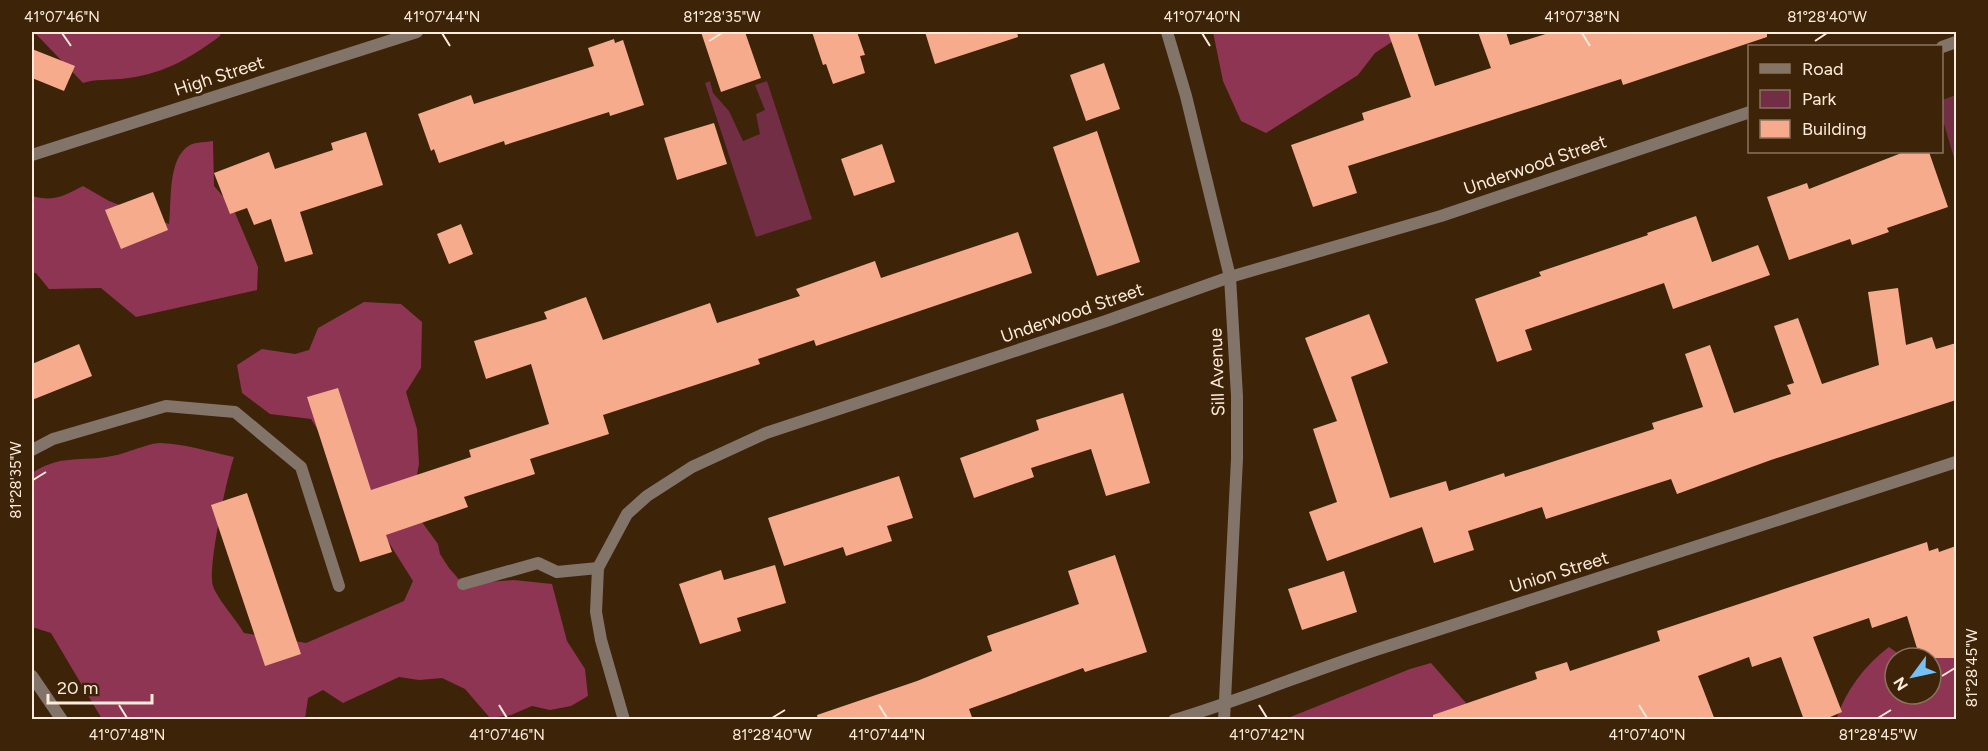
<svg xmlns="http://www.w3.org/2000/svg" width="1988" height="751" font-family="Figtree,sans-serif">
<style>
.green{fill:#712e44}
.forest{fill:#8e3553}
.building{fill:#f7ab8d}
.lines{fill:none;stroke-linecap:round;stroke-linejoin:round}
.lane{stroke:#827469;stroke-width:12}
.street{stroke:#827469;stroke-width:12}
.ticks{fill:none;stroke:#fdebdc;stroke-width:2}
.labels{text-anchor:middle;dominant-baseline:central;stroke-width:6;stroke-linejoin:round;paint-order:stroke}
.street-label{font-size:18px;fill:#fdebdc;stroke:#3d2308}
.neatline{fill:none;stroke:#fdebdc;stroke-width:2}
.ticks-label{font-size:15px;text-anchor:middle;fill:#fdebdc}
</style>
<rect width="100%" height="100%" fill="#3d2308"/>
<!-- green -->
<g class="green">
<path d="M710 81 713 93 729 111 743 141 760 134 756 114 765 110 755 85 767 81 812 219 756 237 705 83Z"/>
<path d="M1956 95V165L1942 117V100Z"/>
</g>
<!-- forest -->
<g class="forest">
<path d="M34 32H221L220 36C188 60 161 75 121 79 107 80 96 79 83 83Z"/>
<path d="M1213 32H1407L1375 53 1358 75 1266 133 1241 121 1223 81Z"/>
<path d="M213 141 214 186 233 208 258 267 257 290 136 317 101 288 49 289 36 273H32V196C53 202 64 196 83 186L109 201 169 224C172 201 167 158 190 145 196 142 207 142 213 141Z"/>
<path d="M364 302 401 304 422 322 421 368 406 392 417 429 419 464 413 496 416 514 438 544 440 554 449 568 463 584 514 580 552 584 567 641 585 669 588 696 571 706 550 710 532 706 511 715 490 718 465 689 442 678 419 680 399 677 343 703 323 690 308 698 305 719H102L51 633 32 627V473C61 454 81 462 112 456 125 454 151 442 161 443 186 444 210 452 234 457 227 477 207 569 213 586 218 600 236 619 244 633L306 643 404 601 413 581 311 419 270 414 242 393 237 365 262 349 295 354 309 350 318 328Z"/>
<path d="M1956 619V719L1836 720C1846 690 1864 666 1889 647L1904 658H1895V694H1931V658H1918Z"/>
<path d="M1431 663 1466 703 1471 719 1283 720 1410 669Z"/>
</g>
<!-- building -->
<g class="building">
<path d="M701 32H745L761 78 721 92Z"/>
<path d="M812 32H857L865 55 860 56 865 73 833 84 826 64 823 65Z"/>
<path d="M925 32H1017L1018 37 935 64Z"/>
<path d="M1388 32H1417L1435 86 1491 68 1478 32H1506L1510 45 1552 32H1767V37L1623 85 1621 79 1348 166 1357 193 1313 207 1291 145 1364 120 1362 113 1411 97Z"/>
<path d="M614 39 615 43 623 40 644 105 610 116 609 112 505 145 504 141 439 163 434 149 431 151 418 114 471 95 474 104 594 66 588 48Z"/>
<path d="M32 49 75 66 64 91 32 78Z"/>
<path d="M1104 63 1120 109 1086 121 1070 75Z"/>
<path d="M714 123 727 164 677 180 664 138Z"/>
<path d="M1097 131 1140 262 1097 276 1053 147Z"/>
<path d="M366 132 383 185 300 212 313 254 285 262 271 219 254 225 247 208 230 214 214 173 269 152 275 169 333 150 331 143Z"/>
<path d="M882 144 895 182 854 196 841 159Z"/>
<path d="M1904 152H1929L1948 207 1887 228 1889 232 1852 245 1850 239 1789 260 1767 197 1807 183 1809 189Z"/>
<path d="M153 192 168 230 121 249 105 210Z"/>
<path d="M1696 216 1712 262 1758 245 1770 275 1673 309 1664 283 1525 330 1532 350 1497 362 1475 299 1541 276 1539 272 1648 235 1647 233Z"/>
<path d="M461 224 473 254 449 264 437 234Z"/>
<path d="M1018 232 1032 273 816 346 814 340 758 359 760 364 603 415 609 434 530 459 535 474 464 497 468 507 386 535 392 552 360 562 307 397 338 388 371 490 471 457 469 450 549 424 531 364 486 379 474 341 547 319 544 312 586 297 603 340 710 303 717 323 800 296 796 289 875 261 881 278Z"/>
<path d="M1898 288 1906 345 1932 337 1936 349 1956 343V400L1771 460 1677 494 1671 479 1546 519 1542 507 1468 531 1474 550 1434 563 1422 527 1327 561 1309 512 1337 502 1313 429 1337 421 1305 338 1369 314 1388 363 1351 377 1390 498 1446 481 1449 491 1504 473 1505 477 1654 429 1652 423 1703 407 1685 354 1710 345 1734 413 1791 394 1787 385 1794 383 1774 326 1798 318 1822 384 1879 365 1868 292Z"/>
<path d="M79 344 92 376 32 400V364Z"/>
<path d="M1123 393 1150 483 1106 496 1091 449 1031 468 1034 477 974 498 960 458 1039 430 1036 420Z"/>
<path d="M899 476 913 518 887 526 892 541 846 556 843 547 784 566 768 518Z"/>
<path d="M247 493 301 654 265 666 211 505Z"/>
<path d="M1927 542 1929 551 1938 548 1939 552 1956 546V658H1920L1907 616 1872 628 1869 618 1813 637 1842 712 1823 720H1804L1781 657 1752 667 1749 657 1698 676 1715 720H1433V715L1537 679 1535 672 1567 662 1570 671 1660 641 1657 631Z"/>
<path d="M1115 555 1147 652 1085 672 1083 668 969 709 973 720H818L817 715 917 681 992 651 987 636 1079 604 1068 571Z"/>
<path d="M775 565 786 603 737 618 741 631 700 644 679 584 721 570 724 580Z"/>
<path d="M1344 571 1357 612 1302 630 1288 589Z"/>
</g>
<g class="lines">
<!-- lane -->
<g class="lane">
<path d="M32 450 53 439 166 406 235 412 301 467 339 586"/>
<path d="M463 584 538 563 557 572 598 568"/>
</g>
<!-- street -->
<g class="street">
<path d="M1167 32 1186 96 1230 277 1237 396V459L1224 720"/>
<path d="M1942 47 1956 42"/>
<path d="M32 155 417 32"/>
<path d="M32 676 62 720"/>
<path d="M624 720 601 640 596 612 598 568 627 514 647 496 692 467 766 433 1106 321 1230 277 1441 216 1750 112"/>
<path d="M1174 720C1247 698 1316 669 1388 646 1578 584 1767 524 1956 462"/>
</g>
</g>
<!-- ticks -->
<path class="ticks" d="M62 33 71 46M442 33 450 46M1202 33 1210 46M1582 33 1590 46M709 41 722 33M1815 41 1827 33M33 480 46 472M1942 676 1955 668M119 705 127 718M499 705 507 718M879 705 887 718M1259 705 1267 718M1639 705 1647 718M772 718 785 710M1878 718 1891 710"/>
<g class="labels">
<!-- street labels -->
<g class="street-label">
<text transform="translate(219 76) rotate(-18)">High Street</text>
<text transform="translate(1535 165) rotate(-19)">Underwood Street</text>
<text transform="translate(1072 313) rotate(-19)">Underwood Street</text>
<text transform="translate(1217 372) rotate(-92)">Sill Avenue</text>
<text transform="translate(1559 572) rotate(-17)">Union Street</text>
</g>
</g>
<!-- border -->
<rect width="1988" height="751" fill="none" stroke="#3d2308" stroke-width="66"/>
<!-- legend -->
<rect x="1748" y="45" width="195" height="108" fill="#3d2308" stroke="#8a735d" stroke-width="1.5"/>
<rect x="1760" y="64" width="30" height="9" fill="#827469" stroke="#8a735d" stroke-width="1.5"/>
<text x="1802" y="75" font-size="18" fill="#fdebdc">Road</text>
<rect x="1760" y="90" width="30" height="18" fill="#712e44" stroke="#8a735d" stroke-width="1.5"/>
<text x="1802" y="105" font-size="18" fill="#fdebdc">Park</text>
<rect x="1760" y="120" width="30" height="18" fill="#f7ab8d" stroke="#8a735d" stroke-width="1.5"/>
<text x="1802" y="135" font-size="18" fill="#fdebdc">Building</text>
<!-- north arrow -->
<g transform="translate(1913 676) rotate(237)"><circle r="28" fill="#3d2308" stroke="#8a735d" stroke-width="1.5"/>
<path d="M0-4.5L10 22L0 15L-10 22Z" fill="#76c0f7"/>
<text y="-9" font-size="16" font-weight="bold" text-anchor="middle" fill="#fdebdc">N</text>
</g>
<!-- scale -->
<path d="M48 694v9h104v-9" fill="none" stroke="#fdebdc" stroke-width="3"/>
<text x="57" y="694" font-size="18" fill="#fdebdc" stroke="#3d2308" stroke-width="4.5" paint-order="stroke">20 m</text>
<rect x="33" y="33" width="1922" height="685" class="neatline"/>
<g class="ticks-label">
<text x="62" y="22">41°07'46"N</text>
<text x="442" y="22">41°07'44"N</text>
<text x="722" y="22">81°28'35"W</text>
<text x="1202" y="22">41°07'40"N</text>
<text x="1582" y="22">41°07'38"N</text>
<text x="1827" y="22">81°28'40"W</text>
<text transform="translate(16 480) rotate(-90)" y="5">81°28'35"W</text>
<text transform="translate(1972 668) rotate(-90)" y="5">81°28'45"W</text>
<text x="127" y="740">41°07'48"N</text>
<text x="507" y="740">41°07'46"N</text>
<text x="772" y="740">81°28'40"W</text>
<text x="887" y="740">41°07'44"N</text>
<text x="1267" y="740">41°07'42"N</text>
<text x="1647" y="740">41°07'40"N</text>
<text x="1878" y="740">81°28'45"W</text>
</g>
</svg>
